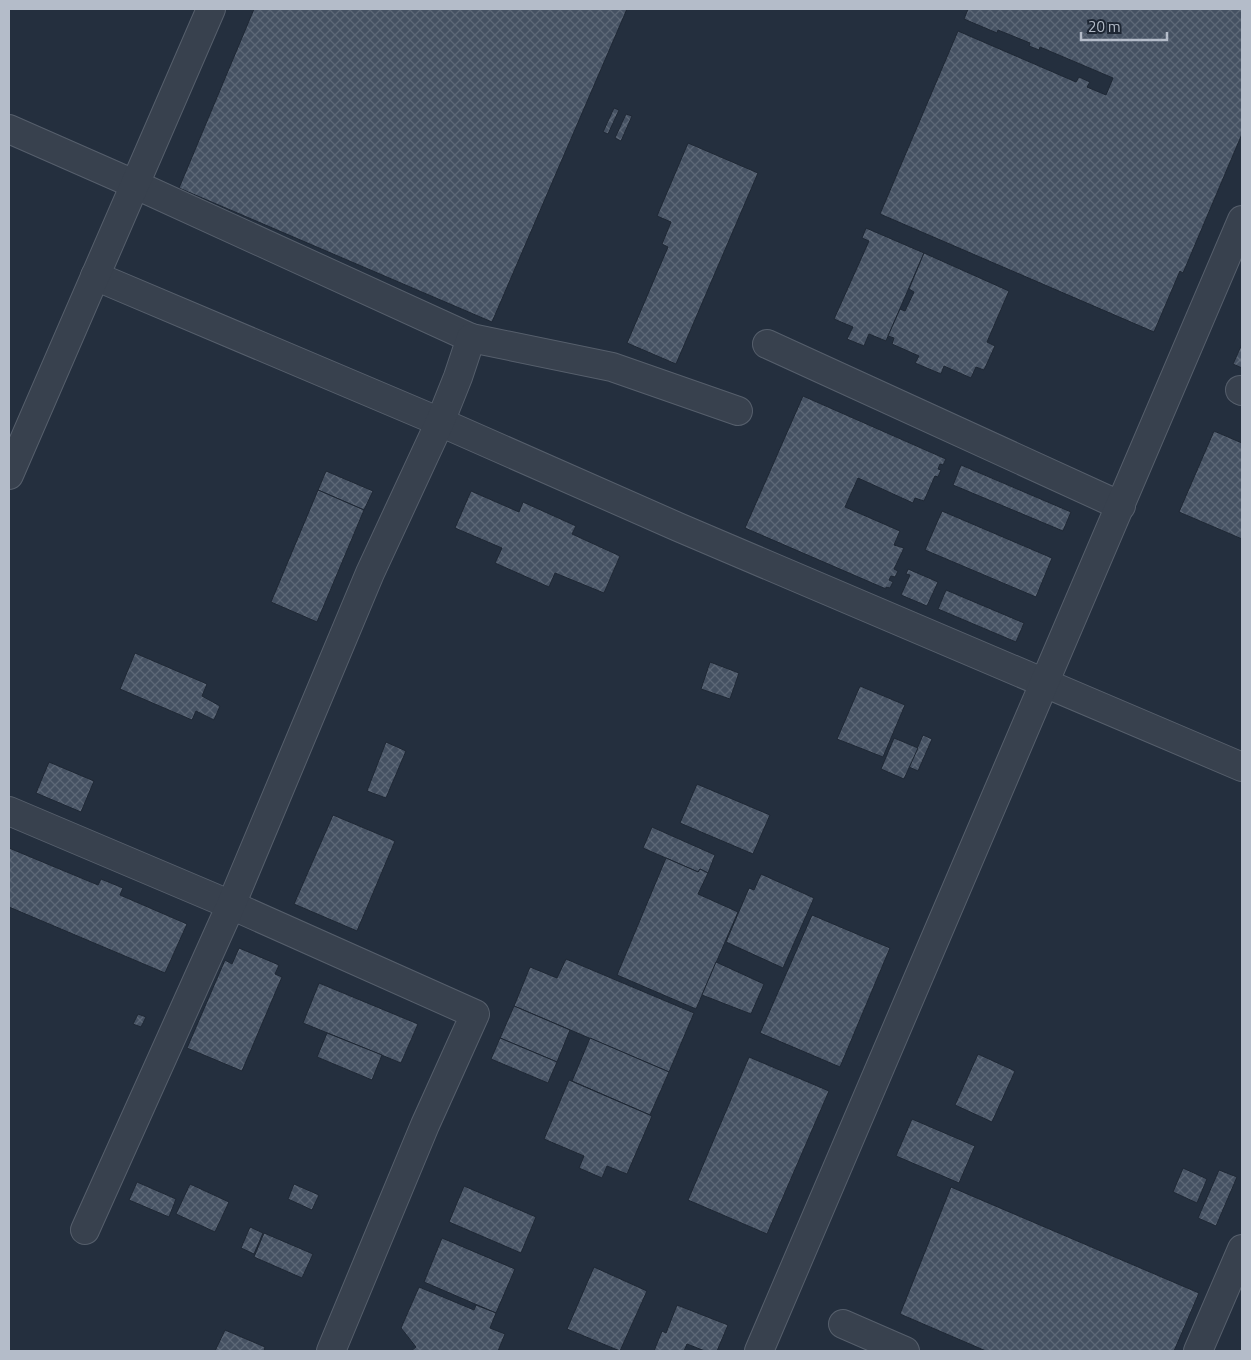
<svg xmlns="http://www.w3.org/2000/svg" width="1251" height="1360" font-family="'Titillium Web',sans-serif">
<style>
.building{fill:url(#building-cross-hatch);stroke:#1f2835}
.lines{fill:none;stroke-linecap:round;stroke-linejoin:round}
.minor-casing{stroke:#565f6c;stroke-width:30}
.minor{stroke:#38414e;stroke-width:28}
</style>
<defs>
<pattern id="building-cross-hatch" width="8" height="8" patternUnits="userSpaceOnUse" patternTransform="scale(1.25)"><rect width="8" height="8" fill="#455162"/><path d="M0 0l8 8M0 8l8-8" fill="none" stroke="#5d6877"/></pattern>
</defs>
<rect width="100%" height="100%" fill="#242f3e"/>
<!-- building -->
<g class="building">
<path d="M254 9H627L492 322 179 188Z"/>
<path d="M968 9H1242V134L1183 273 1180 271 1154 332 880 214 958 31 1076 82 1079 77 1090 82 1087 87 1106 95 1113 78 1040 47 1039 50 1029 46 1030 43 998 30 997 33 964 19Z"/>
<path d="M614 108 619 110 608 134 603 132Z"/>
<path d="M626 114 632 116 621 141 615 138Z"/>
<path d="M688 143 758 173 676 364 627 343 668 247 662 244 671 222 657 216Z"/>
<path d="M866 228 924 253 886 341 869 334 864 346 847 339 853 327 834 319 869 241 862 238Z"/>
<path d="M924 253 1009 291 987 342 995 346 984 370 976 367 971 378 944 366 941 374 915 363 919 356 892 344 894 338 888 336 900 309 905 311 914 292 909 289Z"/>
<path d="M1242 344V368L1233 364Z"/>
<path d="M803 396 946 459 943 465 940 464 938 469 941 470 938 477 935 476 924 501 915 498 913 503 858 478 845 507 900 531 894 545 904 548 894 569 898 571 895 577 891 576 889 580 893 582 890 588 886 587V589L745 528Z"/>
<path d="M1214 431 1242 443V539L1179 512Z"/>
<path d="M961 465 1071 512 1063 531 953 485Z"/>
<path d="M326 471 373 491 364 510 318 490Z"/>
<path d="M318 490 364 510 317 622 271 602Z"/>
<path d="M471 491 519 512 523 502 576 526 572 534 620 556 604 593 555 573 549 587 495 563 502 548 455 528Z"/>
<path d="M942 511 1052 558 1036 597 925 550Z"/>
<path d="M908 569 938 582 927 606 901 595 910 575 906 574Z"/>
<path d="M946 590 1024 623 1016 642 938 609Z"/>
<path d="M135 653 207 684 202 696 220 706 214 720 196 711 192 720 120 689Z"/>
<path d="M710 662 739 673 730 699 701 689Z"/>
<path d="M860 686 905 705 883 757 837 739Z"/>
<path d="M923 735 932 739 918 771 909 767Z"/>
<path d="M894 738 918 748 904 779 881 769Z"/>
<path d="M386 742 406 751 386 798 367 791Z"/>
<path d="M49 762 94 781 81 812 36 793Z"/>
<path d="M697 784 770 815 753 854 680 823Z"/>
<path d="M333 815 395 841 357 931 294 904Z"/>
<path d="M652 827 715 855 708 873 700 869 698 872 643 848Z"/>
<path d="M9 848 98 885 101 879 123 888 120 895 187 924 165 973 9 907Z"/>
<path d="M666 858 698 872 700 869 708 873 698 894 738 912 696 1009 617 975Z"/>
<path d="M761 874 814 898 783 968 726 942 749 888 754 890Z"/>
<path d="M812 915 890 948 840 1067 760 1033Z"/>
<path d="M239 948 279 965 275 974 282 977 242 1071 187 1048 225 960 232 964Z"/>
<path d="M566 959 694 1013 669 1072 514 1006 530 967 557 978Z"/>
<path d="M716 962 764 984 751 1014 702 995Z"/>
<path d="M319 983 418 1024 401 1063 303 1023Z"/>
<path d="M514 1006 570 1030 557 1062 500 1038Z"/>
<path d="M138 1014 146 1017 141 1027 133 1024Z"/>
<path d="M327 1033 382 1055 372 1080 317 1057Z"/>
<path d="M500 1038 557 1062 548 1083 491 1059Z"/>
<path d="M590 1038 669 1072 650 1115 572 1081Z"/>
<path d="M978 1054 1015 1071 992 1122 955 1105Z"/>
<path d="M749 1057 829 1091 767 1234 688 1200Z"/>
<path d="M569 1080 652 1116 627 1174 607 1166 602 1178 579 1168 584 1156 544 1139Z"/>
<path d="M912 1119 975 1146 959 1183 896 1156Z"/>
<path d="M1183 1168 1207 1179 1197 1203 1173 1192Z"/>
<path d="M1219 1170 1237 1177 1216 1226 1198 1218Z"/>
<path d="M137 1182 176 1199 169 1217 129 1200Z"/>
<path d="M190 1184 229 1202 215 1232 176 1214Z"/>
<path d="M294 1184 319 1195 312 1210 288 1199Z"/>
<path d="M464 1186 536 1217 521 1253 449 1222Z"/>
<path d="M951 1187 1199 1293 1174 1351H986L900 1314Z"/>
<path d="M250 1227 263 1233 254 1254 241 1248Z"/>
<path d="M264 1233 313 1254 302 1278 254 1257Z"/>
<path d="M442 1238 515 1269 496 1313 424 1282Z"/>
<path d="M594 1267 647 1291 620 1351 567 1329Z"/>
<path d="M419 1287 474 1310 476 1305 496 1313 490 1328 505 1334 498 1351H411L416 1347 401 1328Z"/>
<path d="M677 1305 728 1325 717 1351H705L687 1344 684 1351H654L662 1331 666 1333Z"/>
<path d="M225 1330 265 1347 264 1351H215Z"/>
</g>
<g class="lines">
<defs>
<g id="minor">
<path d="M9 129 134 184 471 338"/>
<path d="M95 276 440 422 678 527 1242 767"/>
<path d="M767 344 1121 506"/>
<path d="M1240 390 1242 391"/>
<path d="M9 475 211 9"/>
<path d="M9 811 231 905 475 1014 425 1125 331 1351"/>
<path d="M85 1230 231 905 370 573 440 422 458 377 471 338 612 367 738 411"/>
<path d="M843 1324 905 1351"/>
<path d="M759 1351 1242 220"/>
<path d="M1198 1351 1242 1249"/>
</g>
</defs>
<!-- minor casing -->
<use href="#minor" class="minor-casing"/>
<!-- minor -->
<use href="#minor" class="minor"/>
</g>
<!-- border -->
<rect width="1251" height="1360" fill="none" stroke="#b4bcc9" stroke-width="20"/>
<!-- scale -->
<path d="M1081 32v8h86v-8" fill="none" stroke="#b4bcc9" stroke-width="2.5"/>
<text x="1088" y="32" font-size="15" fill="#b4bcc9" stroke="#1d2633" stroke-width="4" paint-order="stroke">20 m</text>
</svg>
